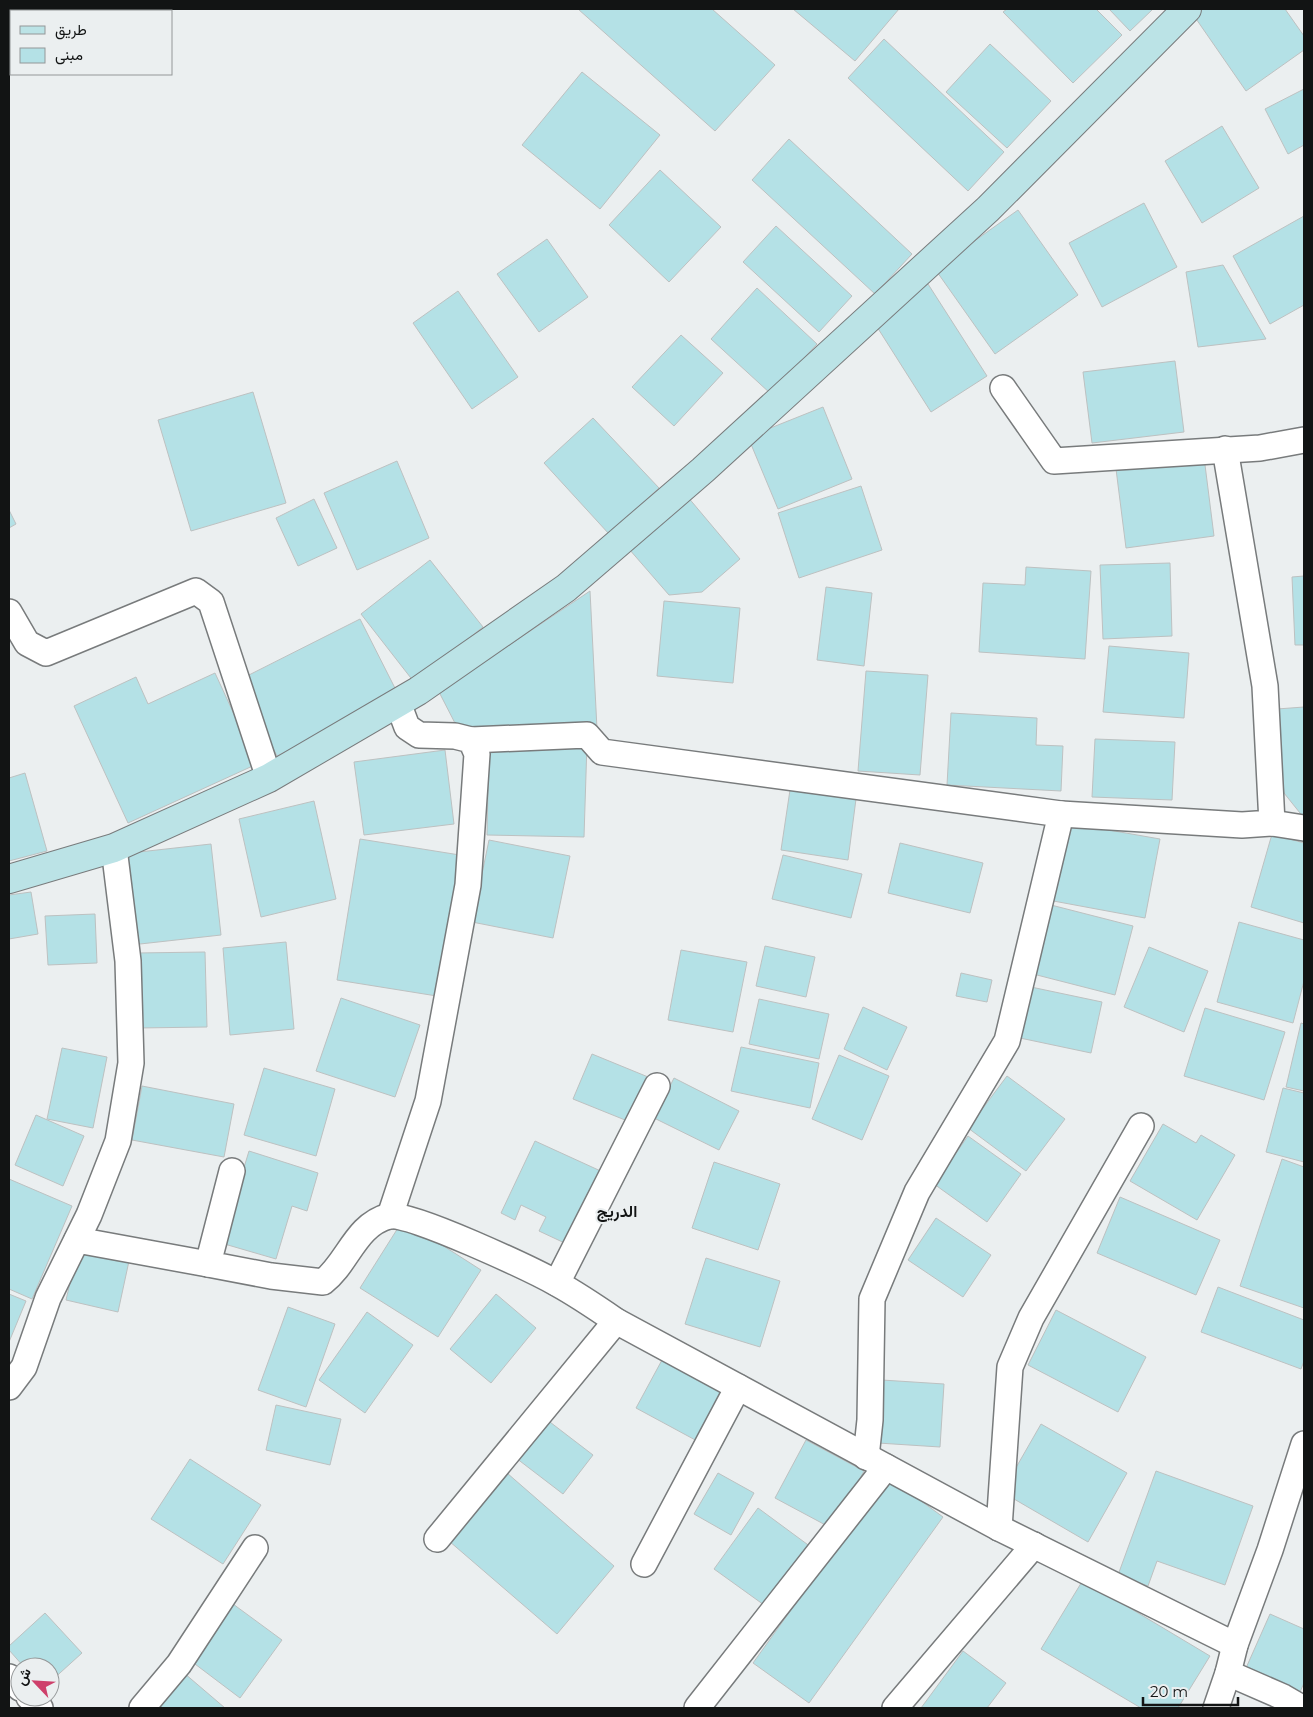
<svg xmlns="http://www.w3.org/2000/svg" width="1313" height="1717" font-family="Montserrat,Vazirmatn,sans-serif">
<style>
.building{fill:#b4e1e6;stroke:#bdc1c1}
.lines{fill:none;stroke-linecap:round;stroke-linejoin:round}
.minor-casing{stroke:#787b7c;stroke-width:28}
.secondary-casing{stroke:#787b7c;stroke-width:30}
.minor{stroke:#fff;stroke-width:25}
.secondary{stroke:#bbe3e6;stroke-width:28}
.labels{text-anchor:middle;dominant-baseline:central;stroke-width:4;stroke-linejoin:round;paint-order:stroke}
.quarter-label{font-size:16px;font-weight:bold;fill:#121414;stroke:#ebeff0}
</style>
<rect width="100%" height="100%" fill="#ebeff0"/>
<!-- building -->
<g class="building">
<path d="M578 9H712L775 65 715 131Z"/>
<path d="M793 9H899L855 61Z"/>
<path d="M1007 9H1096L1122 35 1073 83 1003 12Z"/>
<path d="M1109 9H1153L1130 31Z"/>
<path d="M1197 9H1285L1304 36V50L1246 91 1192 13Z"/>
<path d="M884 39 1004 152 968 191 848 78Z"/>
<path d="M990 44 1051 101 1007 148 946 92Z"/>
<path d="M582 72 660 135 600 209 522 145Z"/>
<path d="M1304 89V145L1288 154 1265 109Z"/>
<path d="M1222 126 1259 188 1202 223 1165 161Z"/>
<path d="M789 139 912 254 875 294 752 180Z"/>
<path d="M660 170 721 227 669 282 609 225Z"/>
<path d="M1144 203 1177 267 1102 307 1069 243Z"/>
<path d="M1018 210 1078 295 995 354 935 269Z"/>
<path d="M1304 216V305L1270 324 1233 256Z"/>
<path d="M776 226 852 296 819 332 743 262Z"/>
<path d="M547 239 588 297 539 332 497 274Z"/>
<path d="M1223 265 1266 339 1198 347 1186 272Z"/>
<path d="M928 284 987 376 931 412 872 319Z"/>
<path d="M757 288 817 344 771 394 711 339Z"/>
<path d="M458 291 518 377 472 409 413 323Z"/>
<path d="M681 335 723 373 674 426 632 387Z"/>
<path d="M1175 361 1184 432 1092 443 1083 372Z"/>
<path d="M253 392 286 503 191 531 158 420Z"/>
<path d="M823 407 852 479 778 509 748 437Z"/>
<path d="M593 418 659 488 609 534 544 463Z"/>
<path d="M1204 457 1214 536 1126 548 1116 469Z"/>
<path d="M397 461 429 538 357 570 324 493Z"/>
<path d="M861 486 882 550 799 578 778 513Z"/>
<path d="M687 496 740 559 702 592 669 595 629 549Z"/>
<path d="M314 499 337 548 298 566 276 518Z"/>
<path d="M9 510 16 524 9 528Z"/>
<path d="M430 560 483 627 414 682 361 614Z"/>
<path d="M1170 563 1172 636 1103 639 1100 565Z"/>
<path d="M1026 567 1091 571 1085 659 979 652 983 583 1025 585Z"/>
<path d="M1304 576V645H1295L1292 577Z"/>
<path d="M826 587 872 593 864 666 817 660Z"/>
<path d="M590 591 597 729 457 727 439 692Z"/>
<path d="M664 601 740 608 733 683 657 676Z"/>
<path d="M360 619 399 696 277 756 239 680Z"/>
<path d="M1109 646 1189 653 1184 718 1103 712Z"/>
<path d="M866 671 928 675 920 775 858 771Z"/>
<path d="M215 673 257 764 128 823 74 706 136 677 148 704Z"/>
<path d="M1304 707V818L1284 793 1277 709Z"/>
<path d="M951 713 1037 718 1036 745 1063 746 1061 791 947 785Z"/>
<path d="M1095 739 1175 742 1172 800 1092 797Z"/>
<path d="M489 740 587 743 584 837 487 835Z"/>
<path d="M445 750 454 824 364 835 354 762Z"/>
<path d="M25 773 47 851 9 861V778Z"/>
<path d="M790 790 856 799 848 860 781 850Z"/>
<path d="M314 801 336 899 261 917 239 819Z"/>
<path d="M1063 822 1160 839 1145 918 1048 900Z"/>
<path d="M1272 834 1304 843V923L1251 907Z"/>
<path d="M360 839 466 856 443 997 337 980Z"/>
<path d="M489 840 570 856 553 938 472 922Z"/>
<path d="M900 843 983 863 970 913 888 893Z"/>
<path d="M211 844 221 935 131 945 121 854Z"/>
<path d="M783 855 862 874 851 918 772 899Z"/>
<path d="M31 892 38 934 9 939V895Z"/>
<path d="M1051 905 1133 926 1115 995 1033 974Z"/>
<path d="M95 914 97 963 48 965 45 916Z"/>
<path d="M1239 922 1304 940V981L1293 1023 1217 1002Z"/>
<path d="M286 942 294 1029 230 1035 223 948Z"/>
<path d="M765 946 815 957 806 997 756 986Z"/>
<path d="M1149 947 1208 971 1184 1032 1124 1007Z"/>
<path d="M681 950 747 962 733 1032 668 1020Z"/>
<path d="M205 952 207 1027 138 1028 137 953Z"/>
<path d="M961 973 992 980 987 1002 956 996Z"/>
<path d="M1031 987 1102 1002 1091 1053 1020 1038Z"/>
<path d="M341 998 420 1025 395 1097 316 1071Z"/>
<path d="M759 999 829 1014 819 1059 749 1044Z"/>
<path d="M863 1007 907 1027 887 1070 844 1049Z"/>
<path d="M1205 1008 1285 1032 1264 1100 1184 1076Z"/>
<path d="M1301 1023 1304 1024V1091L1286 1087Z"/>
<path d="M741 1047 819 1063 810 1108 731 1091Z"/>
<path d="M62 1048 107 1057 93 1128 47 1119Z"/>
<path d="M592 1054 653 1079 635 1124 573 1099Z"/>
<path d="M839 1055 889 1076 862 1140 812 1119Z"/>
<path d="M264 1068 335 1089 316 1156 244 1135Z"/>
<path d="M1007 1076 1065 1119 1026 1171 968 1128Z"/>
<path d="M674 1078 739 1111 719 1150 654 1118Z"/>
<path d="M142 1086 234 1104 224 1157 132 1140Z"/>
<path d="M1283 1088 1304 1093V1162L1266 1152Z"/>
<path d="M36 1115 84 1136 63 1186 15 1165Z"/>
<path d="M1163 1124 1196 1143 1201 1135 1235 1155 1197 1220 1130 1181Z"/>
<path d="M968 1136 1021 1174 987 1222 934 1184Z"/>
<path d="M535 1141 605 1173 571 1246 539 1231 546 1217 521 1205 515 1220 501 1213Z"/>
<path d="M249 1151 318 1173 307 1211 292 1206 276 1259 221 1243Z"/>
<path d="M1282 1159 1304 1167V1308L1240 1286Z"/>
<path d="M714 1162 780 1184 758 1250 692 1228Z"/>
<path d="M9 1179 72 1206 32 1299 9 1289Z"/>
<path d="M1120 1197 1220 1240 1196 1295 1097 1253Z"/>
<path d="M936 1218 991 1255 963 1297 908 1260Z"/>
<path d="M403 1220 481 1270 438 1337 360 1288Z"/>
<path d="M78 1249 129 1261 118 1312 66 1300Z"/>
<path d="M706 1258 780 1281 760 1347 685 1324Z"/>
<path d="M1218 1287 1304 1320V1361L1301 1369 1201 1332Z"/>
<path d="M9 1294 26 1301 9 1342Z"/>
<path d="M496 1294 536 1328 491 1383 450 1349Z"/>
<path d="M288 1307 335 1324 306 1407 258 1390Z"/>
<path d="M1056 1310 1146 1357 1118 1412 1028 1365Z"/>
<path d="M367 1312 413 1345 365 1413 319 1380Z"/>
<path d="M662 1360 725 1394 699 1442 636 1408Z"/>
<path d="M882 1380 944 1384 940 1447 878 1443Z"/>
<path d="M276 1405 341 1419 330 1465 266 1450Z"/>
<path d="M546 1419 593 1455 563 1494 516 1458Z"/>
<path d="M1041 1424 1127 1473 1088 1542 1002 1492Z"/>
<path d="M806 1440 864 1471 833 1529 775 1498Z"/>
<path d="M190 1459 261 1505 223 1564 151 1519Z"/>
<path d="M1156 1471 1253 1506 1225 1585 1157 1561 1148 1586 1118 1575Z"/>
<path d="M507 1473 614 1566 557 1634 449 1541Z"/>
<path d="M718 1473 754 1493 731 1535 694 1514Z"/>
<path d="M887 1476 943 1517 809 1703 753 1663Z"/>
<path d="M758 1508 815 1550 771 1610 714 1569Z"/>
<path d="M1083 1580 1210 1656 1178 1708H1141L1041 1649Z"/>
<path d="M233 1604 282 1640 240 1698 191 1661Z"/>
<path d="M45 1613 82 1653 50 1682V1667H24L9 1650V1646Z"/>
<path d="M1270 1614 1304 1629V1683L1300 1692 1246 1668Z"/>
<path d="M963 1651 1006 1683 987 1708H921Z"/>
<path d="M184 1673 225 1708H153Z"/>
</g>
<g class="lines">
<defs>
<g id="minor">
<path d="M1003 388 1054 461 1260 448 1304 440"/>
<path d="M9 612 27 643 46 653 196 591 211 602 269 778"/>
<path d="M471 740 587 735 602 752 1061 814 1007 1041 917 1192 872 1299 870 1420 866 1457"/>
<path d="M1061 814 1242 825 1272 823 1265 686 1225 449"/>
<path d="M1272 823 1304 828"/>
<path d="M232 1171 208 1264 271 1276 323 1282C348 1263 355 1225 389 1216 408 1211 535 1271 558 1284 578 1295 597 1308 616 1321L999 1528 1235 1645"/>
<path d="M390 1216 428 1101 468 885 477 754 471 740 455 736 419 735 407 727 398 703"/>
<path d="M77 1240 208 1264"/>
<path d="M557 1283 657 1086"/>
<path d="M9 1387 24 1367 48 1298 89 1215 118 1141 131 1063 128 961 114 848"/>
<path d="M999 1528 1010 1367 1031 1318 1141 1126"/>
<path d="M437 1539 616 1321"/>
<path d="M644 1564 738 1387"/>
<path d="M1228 1673 1283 1697 1302 1708"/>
<path d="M9 1677 20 1688"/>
<path d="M29 1697 40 1708"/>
<path d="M142 1708 179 1664 255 1548"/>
<path d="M697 1708 886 1467"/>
<path d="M895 1708 1034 1545"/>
<path d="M1216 1708 1228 1673 1235 1645 1270 1550 1304 1444"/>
</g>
<path id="secondary" d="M9 879 114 848 269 778 418 691 566 588 703 470 988 209 1187 9"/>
</defs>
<!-- minor casing -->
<use href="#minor" class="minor-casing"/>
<!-- secondary casing -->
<use href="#secondary" class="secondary-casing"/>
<!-- minor -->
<use href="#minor" class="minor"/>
<!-- secondary -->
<use href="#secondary" class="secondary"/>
</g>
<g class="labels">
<!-- quarter labels -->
<g class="quarter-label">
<text x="617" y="1211">الدريج</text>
</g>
</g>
<!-- border -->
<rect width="1313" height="1717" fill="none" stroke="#121414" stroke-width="20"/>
<!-- legend -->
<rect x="10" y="10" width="162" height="65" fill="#ebeff0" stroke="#949798"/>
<rect x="20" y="26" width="25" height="8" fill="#bbe3e6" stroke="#949798"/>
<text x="55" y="35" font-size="15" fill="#121414">طريق</text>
<rect x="20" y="48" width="25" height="15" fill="#b4e1e6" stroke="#949798"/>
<text x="55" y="60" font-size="15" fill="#121414">مبنى</text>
<!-- north arrow -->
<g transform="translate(35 1682) rotate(295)"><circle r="24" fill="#ebeff0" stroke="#949798"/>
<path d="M0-4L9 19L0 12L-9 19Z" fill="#ce406b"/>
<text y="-8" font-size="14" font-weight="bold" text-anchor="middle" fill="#121414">ش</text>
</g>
<!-- scale -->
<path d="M1143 1697v8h95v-8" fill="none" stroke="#121414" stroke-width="2.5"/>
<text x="1150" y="1697" font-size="15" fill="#121414" stroke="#ebeff0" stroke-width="4" paint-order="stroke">20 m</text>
</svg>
